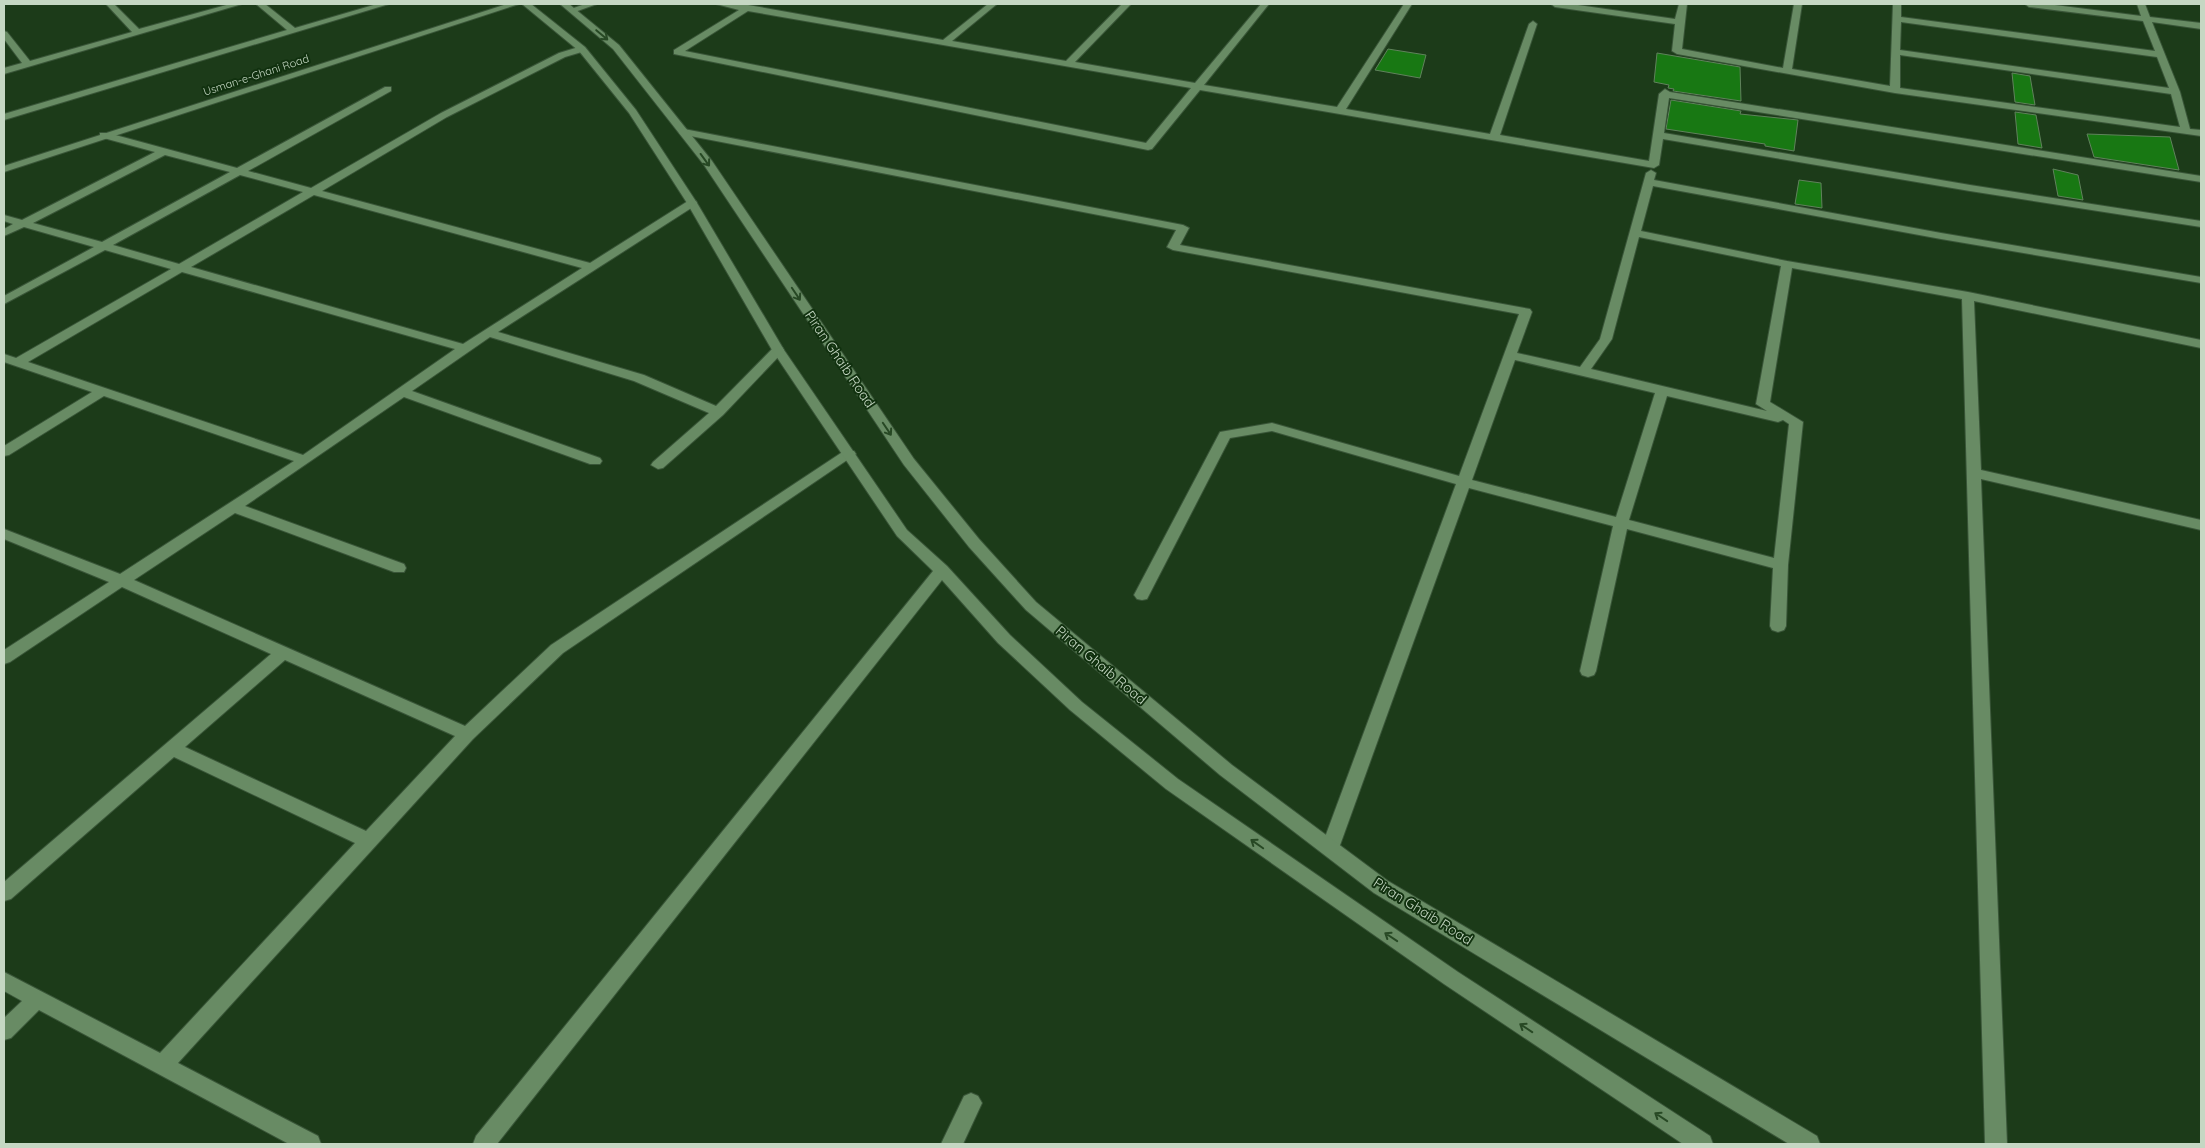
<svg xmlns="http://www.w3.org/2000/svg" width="2205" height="1148" font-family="Quicksand,sans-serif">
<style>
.building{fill:#187813;stroke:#60825c}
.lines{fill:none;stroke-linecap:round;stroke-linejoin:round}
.street-casing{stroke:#395538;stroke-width:2}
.secondary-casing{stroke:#395538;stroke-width:2}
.street{fill:#688b64;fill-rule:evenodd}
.secondary{fill:#688b64;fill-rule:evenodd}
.oneway{stroke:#274824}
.labels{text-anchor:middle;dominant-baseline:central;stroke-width:4;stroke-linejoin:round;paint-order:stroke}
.far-street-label{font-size:11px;fill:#c5d7c3;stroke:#11310f}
.street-label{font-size:14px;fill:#c5d7c3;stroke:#11310f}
</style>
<rect width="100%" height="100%" fill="#1c3b19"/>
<!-- building -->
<g class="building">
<path d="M1388 49 1426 55 1420 78 1375 70Z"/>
<path d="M1657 53 1740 67 1741 101 1673 91 1674 89 1668 88 1669 85 1654 82Z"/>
<path d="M2012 73 2030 76 2035 105 2015 102Z"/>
<path d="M1671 100 1741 111 1740 114 1798 120 1794 151 1765 146V144L1666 129Z"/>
<path d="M2015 112 2036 115 2042 148 2018 144Z"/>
<path d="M2087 134 2170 137 2179 170 2094 157Z"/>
<path d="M2053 169 2078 175 2083 200 2058 196Z"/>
<path d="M1799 180 1821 183 1822 208 1795 204Z"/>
</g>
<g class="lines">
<defs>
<g id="street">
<path d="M106 4H114L139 29 230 4H242L4 74V68L22 63 4 39V31L7 32 30 61 132 32Z"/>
<path d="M256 4H265L295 28 377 4H389L4 120V114L287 30Z"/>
<path d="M585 4H597L572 13 568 10Z"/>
<path d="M716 4 748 5 943 40 988 4H997L952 41 1066 61 1122 4H1131L1075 62 1195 83 1261 4H1269L1204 85 1337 107 1404 4H1412L1346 109 1490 134 1529 24 1533 21 1537 24 1500 135 1649 161 1659 94 1665 89 1670 92 2201 176V182L1669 98 1664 133 1970 185 2201 221V227L1970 191 1663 139 1659 165 1654 168 1200 90 1152 149 1148 150 674 54V50L739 10ZM748 11 1191 88 1146 143 685 51Z"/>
<path d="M1551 4H1571L1675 19 1679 4H1687L1682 49 1783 68 1794 4H1802L1792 69 1890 86 1893 4H1901V17L2155 51 2143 21 2029 7 2025 4H2047L2141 16 2137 4H2145L2150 17 2201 23V29L2152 22 2180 92 2190 129 2201 130V136L1895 93 1677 54 1672 51 1675 24 1555 7ZM1901 22 2157 57 2169 88 1900 50ZM1900 55 2171 94 2180 127 1900 88Z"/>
<path d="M582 46 586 49 585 51 565 57 447 117 322 191 590 263 688 201H696L697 203 696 205 498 332 644 375 716 406 774 347H782L784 350 782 353 723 415 663 468 658 469 651 465 653 462 709 413 634 381 490 337 412 391 600 458 602 461 600 464H590L404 397 245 506 404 564 406 568 404 572H394L235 513 134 580 465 726 551 645 844 451H854L856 454 563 653 473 739 178 1063 318 1136 321 1144H289L39 1010 11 1038 4 1040V1018L22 1001 4 991V972L160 1053 355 843 174 757 11 899 4 901V882L271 654 122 587 10 662 4 664V650L109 582 4 539V529L120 574 294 461 104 396 9 455 4 456V446L92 392 4 362V354L16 358 171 269 105 250 4 304V296L94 247 24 227 4 236V229L13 224 4 221V215L22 220 155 152 100 137V133H108L237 168 385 87H391V91L248 171 311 188 441 113 559 53ZM165 155 230 172 102 242 33 223ZM240 175 303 192 179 264 113 245ZM314 195 582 268 463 344 191 267ZM182 272 455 349 303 455 28 362ZM285 660 455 736 366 831 185 747Z"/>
<path d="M684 129 1183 225 1189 228 1180 245 1530 309 1532 312 1517 353 1580 367 1600 339 1646 173 1651 170 1656 173 1654 180 1941 233 2201 277V283L1941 239 1653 186 1641 231 1787 261 1968 292 2201 340V348L1974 301 1981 470 2201 520V530L1981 479 2007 1144H1985L1962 299 1792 268 1770 402 1803 422 1788 565 1786 626 1784 630 1778 632 1772 630 1770 626 1773 568 1627 529 1596 671 1594 675 1588 677 1582 675 1580 671 1613 526 1469 488 1339 848 1336 853 1330 856 1324 853 1321 848 1456 484 1272 431 1230 438 1147 599 1142 600 1137 599 1134 595 1220 432 1272 423 1459 476 1519 314 1173 250 1167 247 1176 230 680 134 679 132ZM1639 237 1781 266 1756 404 1767 411 1591 369 1612 339ZM1515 360 1655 393 1616 517 1472 480ZM1667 396 1778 422 1783 420 1789 424 1774 558 1629 520Z"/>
<path d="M971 1093 978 1096 982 1103 963 1144H941L964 1096Z"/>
</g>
<g id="secondary">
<path d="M507 4H519L4 172V166Z"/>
<path d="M522 4H531L585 47 636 110 697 203 784 350 907 530 947 566 1010 635 1082 702 1178 779 1458 972 1710 1136 1713 1144H1683L1444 984 1166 789 1070 710 998 643 942 580 497 1144H473L476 1136 933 571 897 536 772 350 687 203 629 113 579 51Z"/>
<path d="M560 4H569L619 45 712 161 914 459 979 539 1036 602 1232 765 1388 881 1817 1136 1820 1144H1789L1374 893 1220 775 1026 610 969 547 904 465 704 165 613 49Z"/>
</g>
</defs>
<!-- street casing -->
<use href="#street" class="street-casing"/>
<!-- secondary casing -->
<use href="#secondary" class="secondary-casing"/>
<!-- street -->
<use href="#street" class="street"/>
<!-- secondary -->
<use href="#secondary" class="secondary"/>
</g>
<!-- one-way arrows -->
<defs><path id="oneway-shaft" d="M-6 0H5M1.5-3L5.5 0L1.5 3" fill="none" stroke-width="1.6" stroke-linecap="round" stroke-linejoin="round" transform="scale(1.25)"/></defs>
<g class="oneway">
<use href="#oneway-shaft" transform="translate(602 35) rotate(40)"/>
<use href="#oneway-shaft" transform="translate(705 160) rotate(54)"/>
<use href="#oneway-shaft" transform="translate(796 294) rotate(56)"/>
<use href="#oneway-shaft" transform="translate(887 429) rotate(56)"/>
<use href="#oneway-shaft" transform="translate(1257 844) rotate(-145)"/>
<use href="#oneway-shaft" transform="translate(1391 937) rotate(-146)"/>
<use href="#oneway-shaft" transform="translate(1526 1028) rotate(-146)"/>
<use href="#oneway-shaft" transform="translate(1661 1117) rotate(-146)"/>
</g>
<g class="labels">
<!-- far-street labels -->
<g class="far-street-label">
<text transform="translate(256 75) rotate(-18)">Usman-e-Ghani Road</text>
</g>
<!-- street labels -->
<g class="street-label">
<text transform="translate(840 359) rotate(56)">Piran Ghaib Road</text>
<text transform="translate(1101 665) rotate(40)">Piran Ghaib Road</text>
<text transform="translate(1423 911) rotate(32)">Piran Ghaib Road</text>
</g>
</g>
<!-- border -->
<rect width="2205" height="1148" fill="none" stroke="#c5d7c3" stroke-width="10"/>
</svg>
